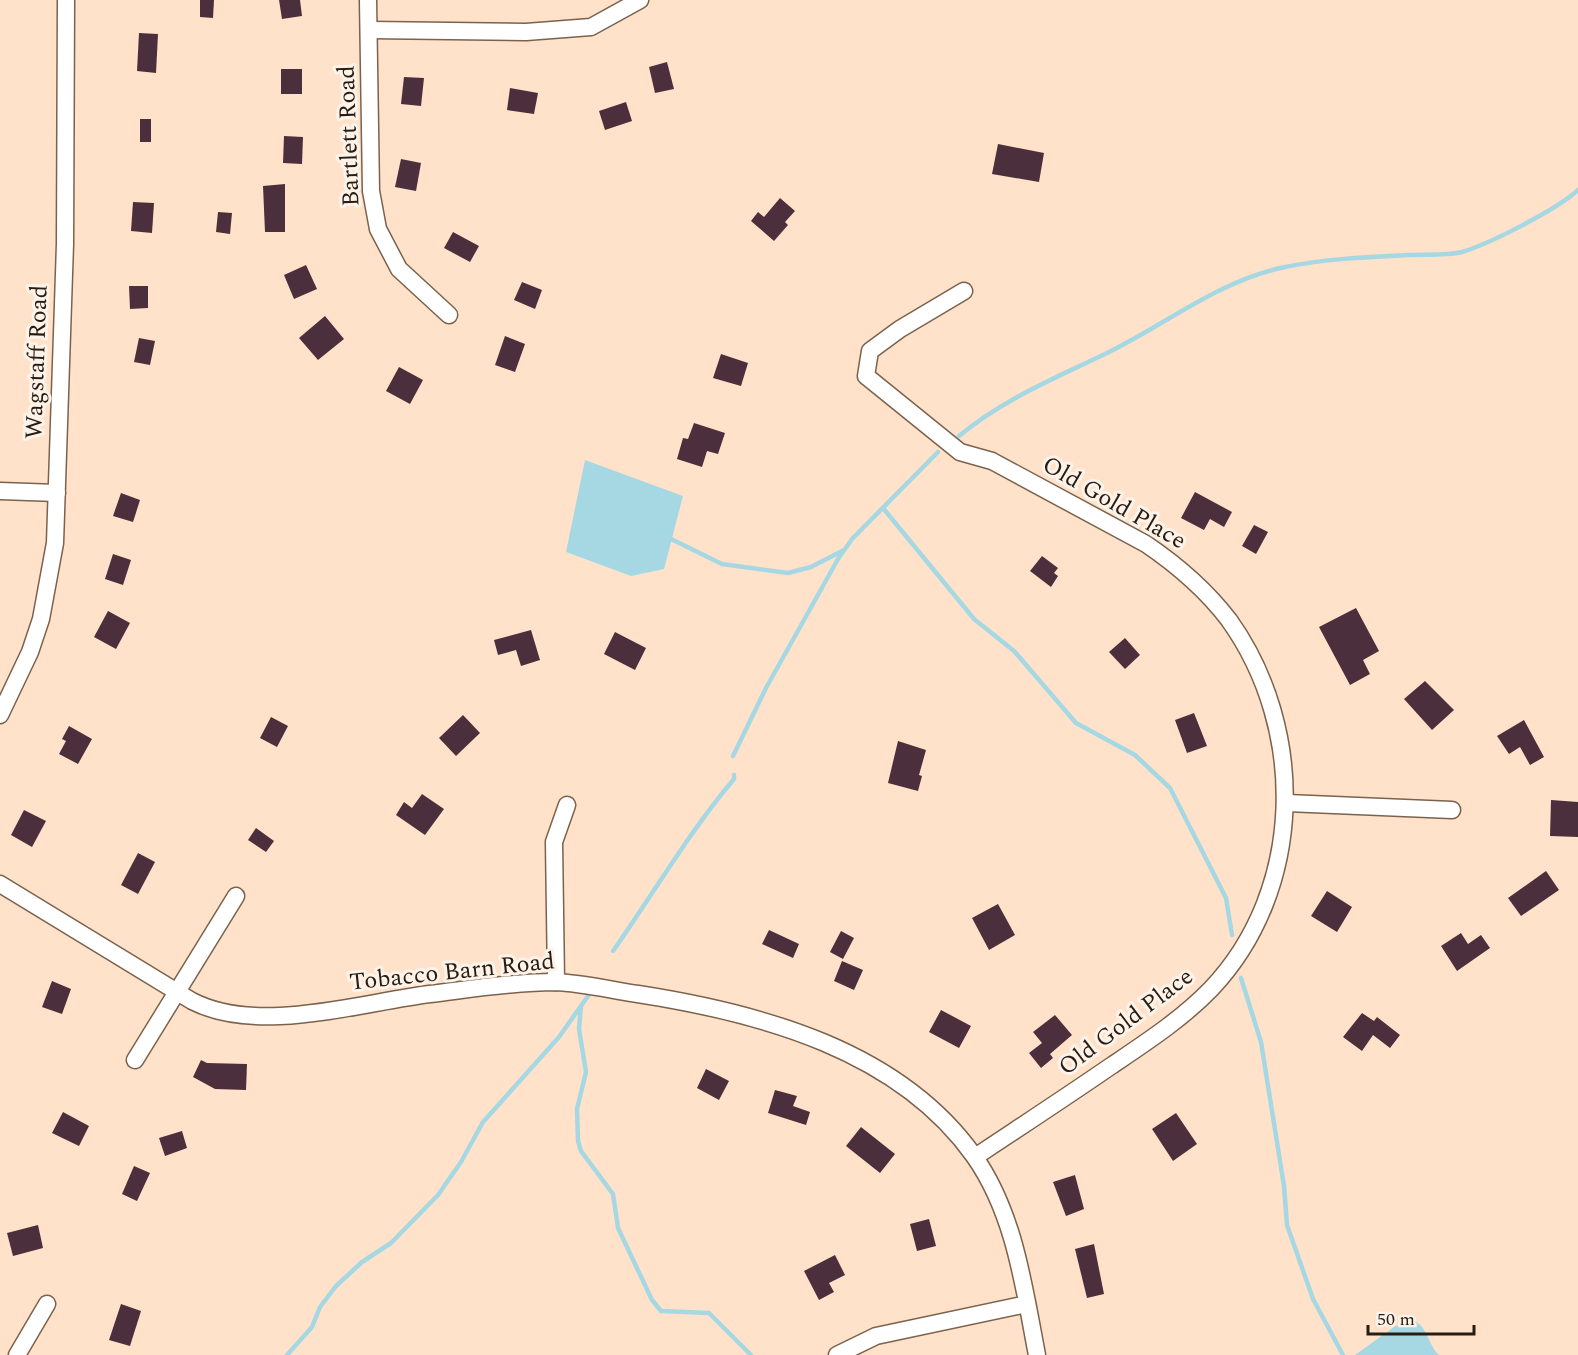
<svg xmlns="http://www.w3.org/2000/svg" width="1578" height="1355" font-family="Spectral,serif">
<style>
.water{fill:#a6d8e4}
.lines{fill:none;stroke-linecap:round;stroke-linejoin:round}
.stream{stroke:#a6d8e4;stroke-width:4.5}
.building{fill:#4c2f3d}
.minor-casing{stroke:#7b624c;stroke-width:19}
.minor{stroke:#fff;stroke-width:16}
.labels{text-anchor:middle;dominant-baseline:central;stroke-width:6;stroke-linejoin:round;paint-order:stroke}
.street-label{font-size:24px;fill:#271d14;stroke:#fef3e9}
</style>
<rect width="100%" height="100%" fill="#ffe2c9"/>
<!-- water -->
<g class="water">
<path d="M585 460 683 496 664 569 631 576 566 552Z"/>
<path d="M1409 1320C1427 1321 1427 1344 1439 1355H1355L1394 1327Z"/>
</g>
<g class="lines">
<!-- stream -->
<g class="stream">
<path d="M959 436C1003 399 1058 377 1109 352 1168 323 1220 280 1285 267 1324 259 1367 257 1407 255 1424 254 1446 256 1462 252 1489 244 1558 209 1578 190"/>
<path d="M883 508 974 619 1014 651 1076 723 1135 755 1170 788 1226 898 1232 935"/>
<path d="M669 538 722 564 788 573 811 567 844 550"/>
<path d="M733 756 766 688 838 559 852 539 938 452"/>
<path d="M613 951C653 894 689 832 734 779V775"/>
<path d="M1241 978 1261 1042 1284 1186 1287 1225 1313 1299 1343 1355"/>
<path d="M581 1006 579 1029 586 1072 577 1109 578 1141 581 1151 613 1194 618 1228 652 1300 661 1311 709 1313 751 1355"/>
<path d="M287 1355 312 1327 320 1307 336 1286 362 1262 391 1243 438 1195 461 1162 483 1122 559 1037 588 996"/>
</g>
</g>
<!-- building -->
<g class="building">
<path d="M200 0H214L213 18 200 17Z"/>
<path d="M279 0H300L302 16 282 19Z"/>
<path d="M139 33 158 34 156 73 137 71Z"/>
<path d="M667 62 674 89 655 93 649 67Z"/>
<rect x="281" y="69" width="21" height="25"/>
<path d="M404 77 424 78 421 106 401 104Z"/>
<path d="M510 88 538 93 534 114 507 110Z"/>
<path d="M626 102 632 121 605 130 599 111Z"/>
<rect x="140" y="119" width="11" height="23"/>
<path d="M284 136 303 137 302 164 283 163Z"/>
<path d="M998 144 1044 153 1039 182 992 174Z"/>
<path d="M401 159 421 163 416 191 395 187Z"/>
<path d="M285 184V232H265L263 186Z"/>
<path d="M780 198 795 211 785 222 788 225 774 241 751 221 758 212 764 217Z"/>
<path d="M133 202 154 203 152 233 131 231Z"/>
<path d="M218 212 232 213 230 234 216 232Z"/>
<path d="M453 232 479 246 470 262 444 248Z"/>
<path d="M306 265 317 289 294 299 284 275Z"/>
<path d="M522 282 542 290 535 309 514 300Z"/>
<path d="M129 286H148V308L130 309Z"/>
<path d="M325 316 344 339 318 360 299 338Z"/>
<path d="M505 336 525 344 515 372 495 365Z"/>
<path d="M139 338 155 341 150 365 134 362Z"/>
<path d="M721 354 748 363 741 386 713 378Z"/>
<path d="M399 367 423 380 410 404 386 391Z"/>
<path d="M694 423 725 433 718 454 707 451 702 467 677 459 683 438 688 439Z"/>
<path d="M1195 492 1232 512 1224 527 1210 519 1204 530 1181 518Z"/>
<path d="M121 493 140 500 133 522 113 516Z"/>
<path d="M1254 525 1268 532 1256 554 1242 546Z"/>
<path d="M113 554 131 560 123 585 105 579Z"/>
<path d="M1042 556 1058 568 1054 573 1058 576 1051 587 1030 571Z"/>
<path d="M1356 608 1379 651 1363 660 1370 674 1350 685 1319 627Z"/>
<path d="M108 611 130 623 116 649 94 637Z"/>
<path d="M531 630 540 660 521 666 516 650 498 655 494 640Z"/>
<path d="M615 632 646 648 635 670 604 654Z"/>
<path d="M1125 638 1140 655 1125 669 1109 652Z"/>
<path d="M1425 681 1454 710 1432 730 1404 699Z"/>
<path d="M1194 713 1207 746 1187 753 1175 720Z"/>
<path d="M463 715 480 733 456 756 439 738Z"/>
<path d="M271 717 288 726 277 747 260 738Z"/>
<path d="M1524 720 1544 757 1530 765 1520 747 1509 754 1497 736Z"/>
<path d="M69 726 92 739 78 764 59 754 66 741 62 739Z"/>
<path d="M898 741 926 750 919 775 922 776 918 791 888 783Z"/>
<path d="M422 794 444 809 425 835 396 815 404 802 412 808Z"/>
<path d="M1551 800 1578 802V837L1550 836Z"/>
<path d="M24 810 46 821 32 847 11 835Z"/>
<path d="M256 828 274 841 266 852 248 840Z"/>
<path d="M138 853 155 862 138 894 121 885Z"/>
<path d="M1546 871 1559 890 1521 916 1508 898Z"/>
<path d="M1327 891 1352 907 1337 932 1311 916Z"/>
<path d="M998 904 1015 935 989 950 972 918Z"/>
<path d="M769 930 799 944 793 958 762 944Z"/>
<path d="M841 931 854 938 843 959 830 952Z"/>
<path d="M1461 933 1468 944 1481 935 1490 948 1457 971 1441 946Z"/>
<path d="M842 961 863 970 854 990 834 981Z"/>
<path d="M52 981 71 989 62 1014 42 1007Z"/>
<path d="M941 1010 971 1026 959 1048 929 1032Z"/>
<path d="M1362 1013 1374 1021 1377 1017 1400 1035 1390 1048 1373 1035 1362 1051 1343 1037Z"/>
<path d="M1055 1015 1072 1035 1050 1054 1053 1058 1041 1068 1029 1053 1042 1043 1033 1032Z"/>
<path d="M201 1060 207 1063 247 1064 246 1090 215 1089 193 1077Z"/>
<path d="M706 1069 729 1081 719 1100 697 1088Z"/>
<path d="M775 1090 797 1096 793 1106 810 1112 806 1125 768 1113Z"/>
<path d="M63 1112 89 1126 79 1146 52 1133Z"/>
<path d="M1176 1113 1197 1144 1173 1161 1152 1129Z"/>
<path d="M861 1127 895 1154 880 1173 846 1146Z"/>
<path d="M182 1131 187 1148 165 1156 159 1138Z"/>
<path d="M134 1166 150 1173 137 1201 122 1194Z"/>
<path d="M1075 1175 1084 1209 1066 1216 1053 1182Z"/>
<path d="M929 1219 936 1246 917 1251 910 1224Z"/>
<path d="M38 1225 43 1248 13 1256 7 1233Z"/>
<path d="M1094 1244 1104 1294 1087 1298 1075 1249Z"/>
<path d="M835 1255 845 1275 829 1283 834 1292 819 1300 804 1271Z"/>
<path d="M121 1304 141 1311 130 1346 109 1340Z"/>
</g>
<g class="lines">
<defs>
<g id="minor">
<path d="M368 0 371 191 378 229 399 269 449 315"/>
<path d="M370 30 526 32 591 27 640 0"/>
<path d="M964 291 900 329 870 351 866 376 960 452 992 461 1146 544C1177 565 1206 590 1229 620 1307 729 1305 890 1211 989 1182 1019 1145 1043 1111 1066 1066 1097 1020 1127 975 1157"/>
<path d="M0 491 57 493"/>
<path d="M0 715 30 652 41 619 55 543 65 244 66 0"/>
<path d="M1287 803 1452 810"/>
<path d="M0 884 192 1001C258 1035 358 1003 430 994 471 989 514 982 555 982 582 983 611 990 638 994 760 1013 899 1050 974 1156 1015 1214 1024 1288 1037 1355"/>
<path d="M556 982 554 842 567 805"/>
<path d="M135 1060 236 896"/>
<path d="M17 1355 47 1304"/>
<path d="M837 1355 876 1336 1027 1304"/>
</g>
</defs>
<!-- minor casing -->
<use href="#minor" class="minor-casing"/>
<!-- minor -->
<use href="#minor" class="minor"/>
</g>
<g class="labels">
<!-- street labels -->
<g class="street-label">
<text transform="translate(349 136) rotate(-92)">Bartlett Road</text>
<text transform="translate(37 362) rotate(-88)">Wagstaff Road</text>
<text transform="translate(1114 503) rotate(30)">Old Gold Place</text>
<text transform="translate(452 972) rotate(-6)">Tobacco Barn Road</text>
<text transform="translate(1126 1022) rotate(-37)">Old Gold Place</text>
</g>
</g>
<!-- scale -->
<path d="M1368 1325v9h106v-9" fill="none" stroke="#271d14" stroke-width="3"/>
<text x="1377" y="1325" font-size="18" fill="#271d14" stroke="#fef3e9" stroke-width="4.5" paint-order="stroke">50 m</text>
</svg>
